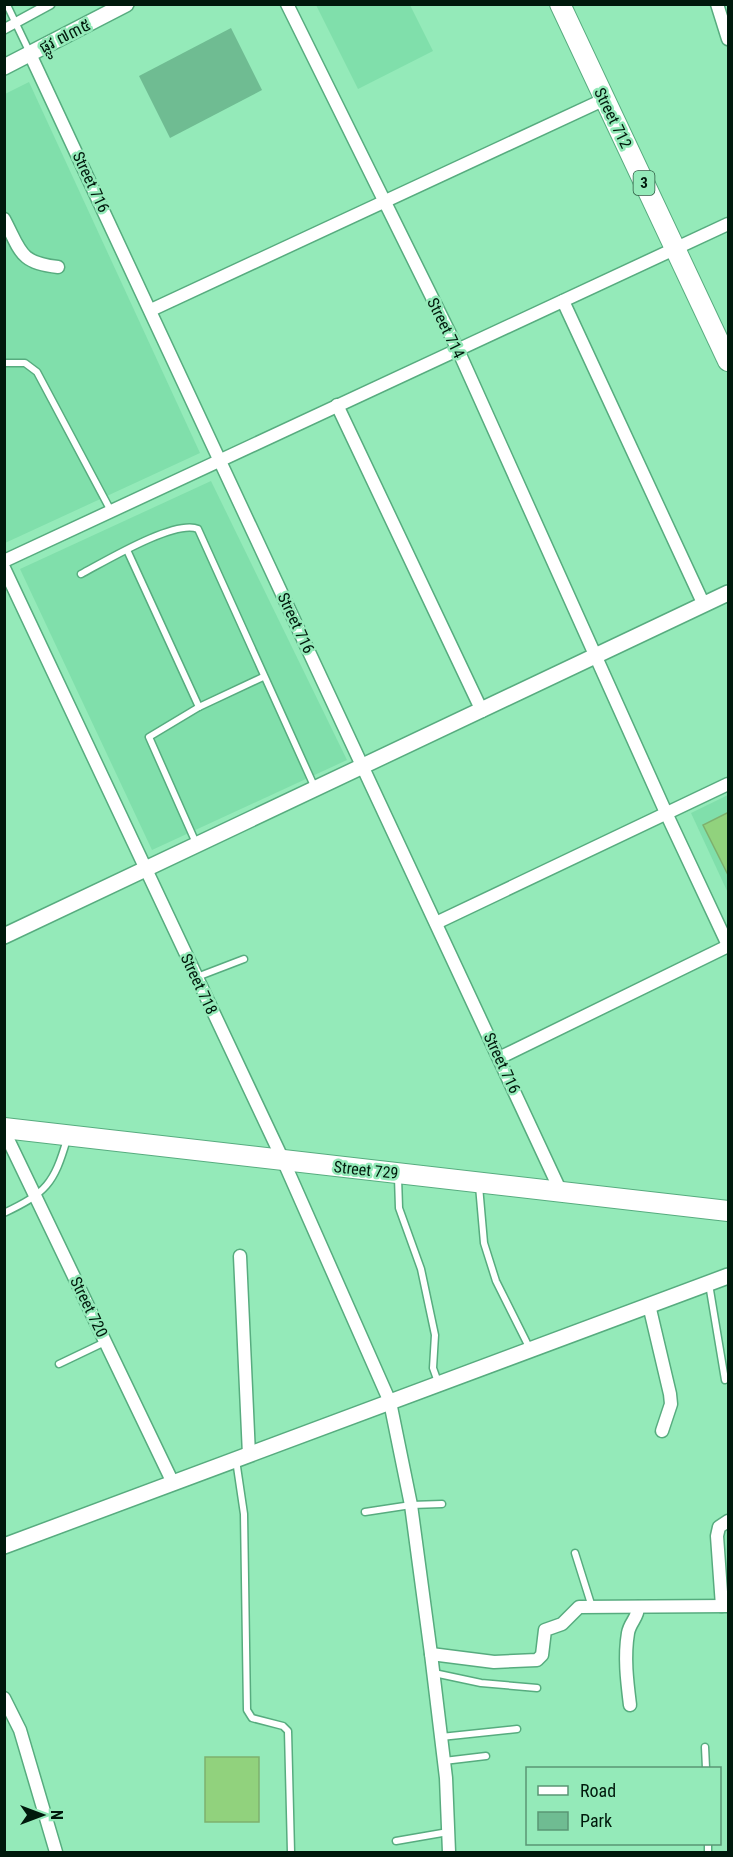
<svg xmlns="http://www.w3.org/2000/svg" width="733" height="1857" font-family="'Roboto Condensed','Noto Sans Khmer',sans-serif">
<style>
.built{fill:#80dfab}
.green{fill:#6fbc92}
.building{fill:#91d27d;stroke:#7eb16e;stroke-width:1.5}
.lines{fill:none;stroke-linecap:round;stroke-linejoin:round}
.service-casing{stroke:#57ac7f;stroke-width:9}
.pedestrian-casing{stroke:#57ac7f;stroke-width:12}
.minor-casing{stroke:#57ac7f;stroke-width:15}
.tertiary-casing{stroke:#57ac7f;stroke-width:18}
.primary-casing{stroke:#57ac7f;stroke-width:22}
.trunk-casing{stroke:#57ac7f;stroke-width:22}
.service{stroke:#fff;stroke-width:6}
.pedestrian{stroke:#fff;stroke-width:9}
.minor{stroke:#fff;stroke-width:12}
.tertiary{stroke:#fff;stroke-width:15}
.primary{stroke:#fff;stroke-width:20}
.trunk{stroke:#fff;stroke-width:20}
.labels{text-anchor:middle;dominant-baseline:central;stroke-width:5;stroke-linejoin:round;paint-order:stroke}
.shield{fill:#94eab9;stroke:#2c5840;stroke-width:1.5}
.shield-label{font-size:15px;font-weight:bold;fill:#00190c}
.street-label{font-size:16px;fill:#00190c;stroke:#94eab9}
</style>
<rect width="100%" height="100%" fill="#94eab9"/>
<!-- built -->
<g class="built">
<path d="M316 5H410L433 51 358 89Z"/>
<path d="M29 82 200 453 5 543V94Z"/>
<path d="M211 481 347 760 152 850 20 569Z"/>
<path d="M728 795V893L691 813Z"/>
</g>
<!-- green -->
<path class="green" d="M231 28 262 90 170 138 139 76Z"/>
<!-- building -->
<g class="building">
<path d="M729 812V877L703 825Z"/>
<rect x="205" y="1757" width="54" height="65"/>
</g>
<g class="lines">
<defs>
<g id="service">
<path d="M7 5 30 53"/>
<path d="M4 363H25L37 372 111 511"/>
<path d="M127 550 199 707"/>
<path d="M81 574C104 562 175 519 198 529L315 788"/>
<path d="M196 843 149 737 199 707 263 677"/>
<path d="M197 977 244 959"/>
<path d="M398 1177 399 1208 421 1269 435 1335 433 1368 438 1382"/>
<path d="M479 1186 484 1243 496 1281 530 1349"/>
<path d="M4 1213C46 1193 54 1184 67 1139"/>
<path d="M709 1284 725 1380"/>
<path d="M59 1364 105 1342"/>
<path d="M236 1460 244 1514 247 1710 252 1718 283 1726 288 1731 291 1852"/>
<path d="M365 1512 411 1505 442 1504"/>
<path d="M575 1553 592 1607"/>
<path d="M434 1673 481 1683 537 1688"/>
<path d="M441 1737 517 1729"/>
<path d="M705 1747 706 1768"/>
<path d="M444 1761 486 1756"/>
<path d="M396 1841 448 1832"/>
<path d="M708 1852V1844"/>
</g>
<path id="pedestrian" d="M4 29 50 4"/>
<g id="minor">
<path d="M287 4 458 350 667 815 728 945"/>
<path d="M717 4 728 39"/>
<path d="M30 54 561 1192"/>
<path d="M4 219C21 251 19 263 58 267"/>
<path d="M563 301 704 605"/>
<path d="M151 310 603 100"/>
<path d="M337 405 482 711"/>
<path d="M4 561 728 224"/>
<path d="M4 568 283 1160 390 1402 411 1505 431 1654"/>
<path d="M436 923 728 784"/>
<path d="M499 1058 728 946"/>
<path d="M4 1131 173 1483"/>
<path d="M240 1256 249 1455"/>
<path d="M649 1305 670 1394 671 1404 662 1431"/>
<path d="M722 1606 717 1536 719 1527 728 1521"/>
<path d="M4 1698 20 1730 56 1852"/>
<path d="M630 1705C627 1681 624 1657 628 1633 630 1622 638 1618 638 1607"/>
<path d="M449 1852 446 1778 431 1654 494 1662 537 1660 542 1655 545 1630 562 1624 579 1607 728 1606"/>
</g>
<g id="tertiary">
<path d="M4 67 126 4"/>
<path d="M4 936 728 593"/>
<path d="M4 1546 728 1276"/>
</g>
<path id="primary" d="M4 1128 728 1211"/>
<path id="trunk" d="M560 4 728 361"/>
</defs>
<!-- service casing -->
<use href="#service" class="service-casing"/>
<!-- pedestrian casing -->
<use href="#pedestrian" class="pedestrian-casing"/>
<!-- minor casing -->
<use href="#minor" class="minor-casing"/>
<!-- tertiary casing -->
<use href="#tertiary" class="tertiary-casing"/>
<!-- primary casing -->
<use href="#primary" class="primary-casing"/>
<!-- trunk casing -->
<use href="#trunk" class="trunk-casing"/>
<!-- service -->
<use href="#service" class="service"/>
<!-- pedestrian -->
<use href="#pedestrian" class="pedestrian"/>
<!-- minor -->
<use href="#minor" class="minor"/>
<!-- tertiary -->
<use href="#tertiary" class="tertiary"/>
<!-- primary -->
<use href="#primary" class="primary"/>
<!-- trunk -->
<use href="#trunk" class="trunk"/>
</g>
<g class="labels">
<!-- shield labels -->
<rect class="shield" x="633.5" y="171" width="21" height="24" rx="4.5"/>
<g class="shield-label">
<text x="644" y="183">3</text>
</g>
<!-- street labels -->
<g class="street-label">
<text transform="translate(65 36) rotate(-27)">ផ្លូវ ៧៣៥</text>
<text transform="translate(613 118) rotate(64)">Street 712</text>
<text transform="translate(91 182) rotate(65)">Street 716</text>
<text transform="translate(446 328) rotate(64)">Street 714</text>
<text transform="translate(296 623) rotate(65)">Street 716</text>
<text transform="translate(199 984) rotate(65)">Street 718</text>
<text transform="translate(502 1063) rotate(65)">Street 716</text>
<text transform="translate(366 1170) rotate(6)">Street 729</text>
<text transform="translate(89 1307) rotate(64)">Street 720</text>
</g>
</g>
<!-- border -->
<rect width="733" height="1857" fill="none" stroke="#00190c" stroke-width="12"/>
<!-- legend -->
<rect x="526" y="1767" width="195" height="78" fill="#94eab9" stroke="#599674" stroke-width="1.5"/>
<rect x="538" y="1786" width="30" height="9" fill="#ffffff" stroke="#599674" stroke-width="1.5"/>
<text x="580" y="1797" font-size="18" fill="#00190c">Road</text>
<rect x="538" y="1812" width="30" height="18" fill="#6fbc92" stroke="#599674" stroke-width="1.5"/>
<text x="580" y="1827" font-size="18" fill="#00190c">Park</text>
<!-- north arrow -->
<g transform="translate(42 1815) rotate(90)" stroke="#94eab9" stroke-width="4.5" paint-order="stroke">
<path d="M0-4.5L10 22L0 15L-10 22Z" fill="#00190c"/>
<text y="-9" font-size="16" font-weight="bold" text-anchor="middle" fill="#00190c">N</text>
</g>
</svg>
